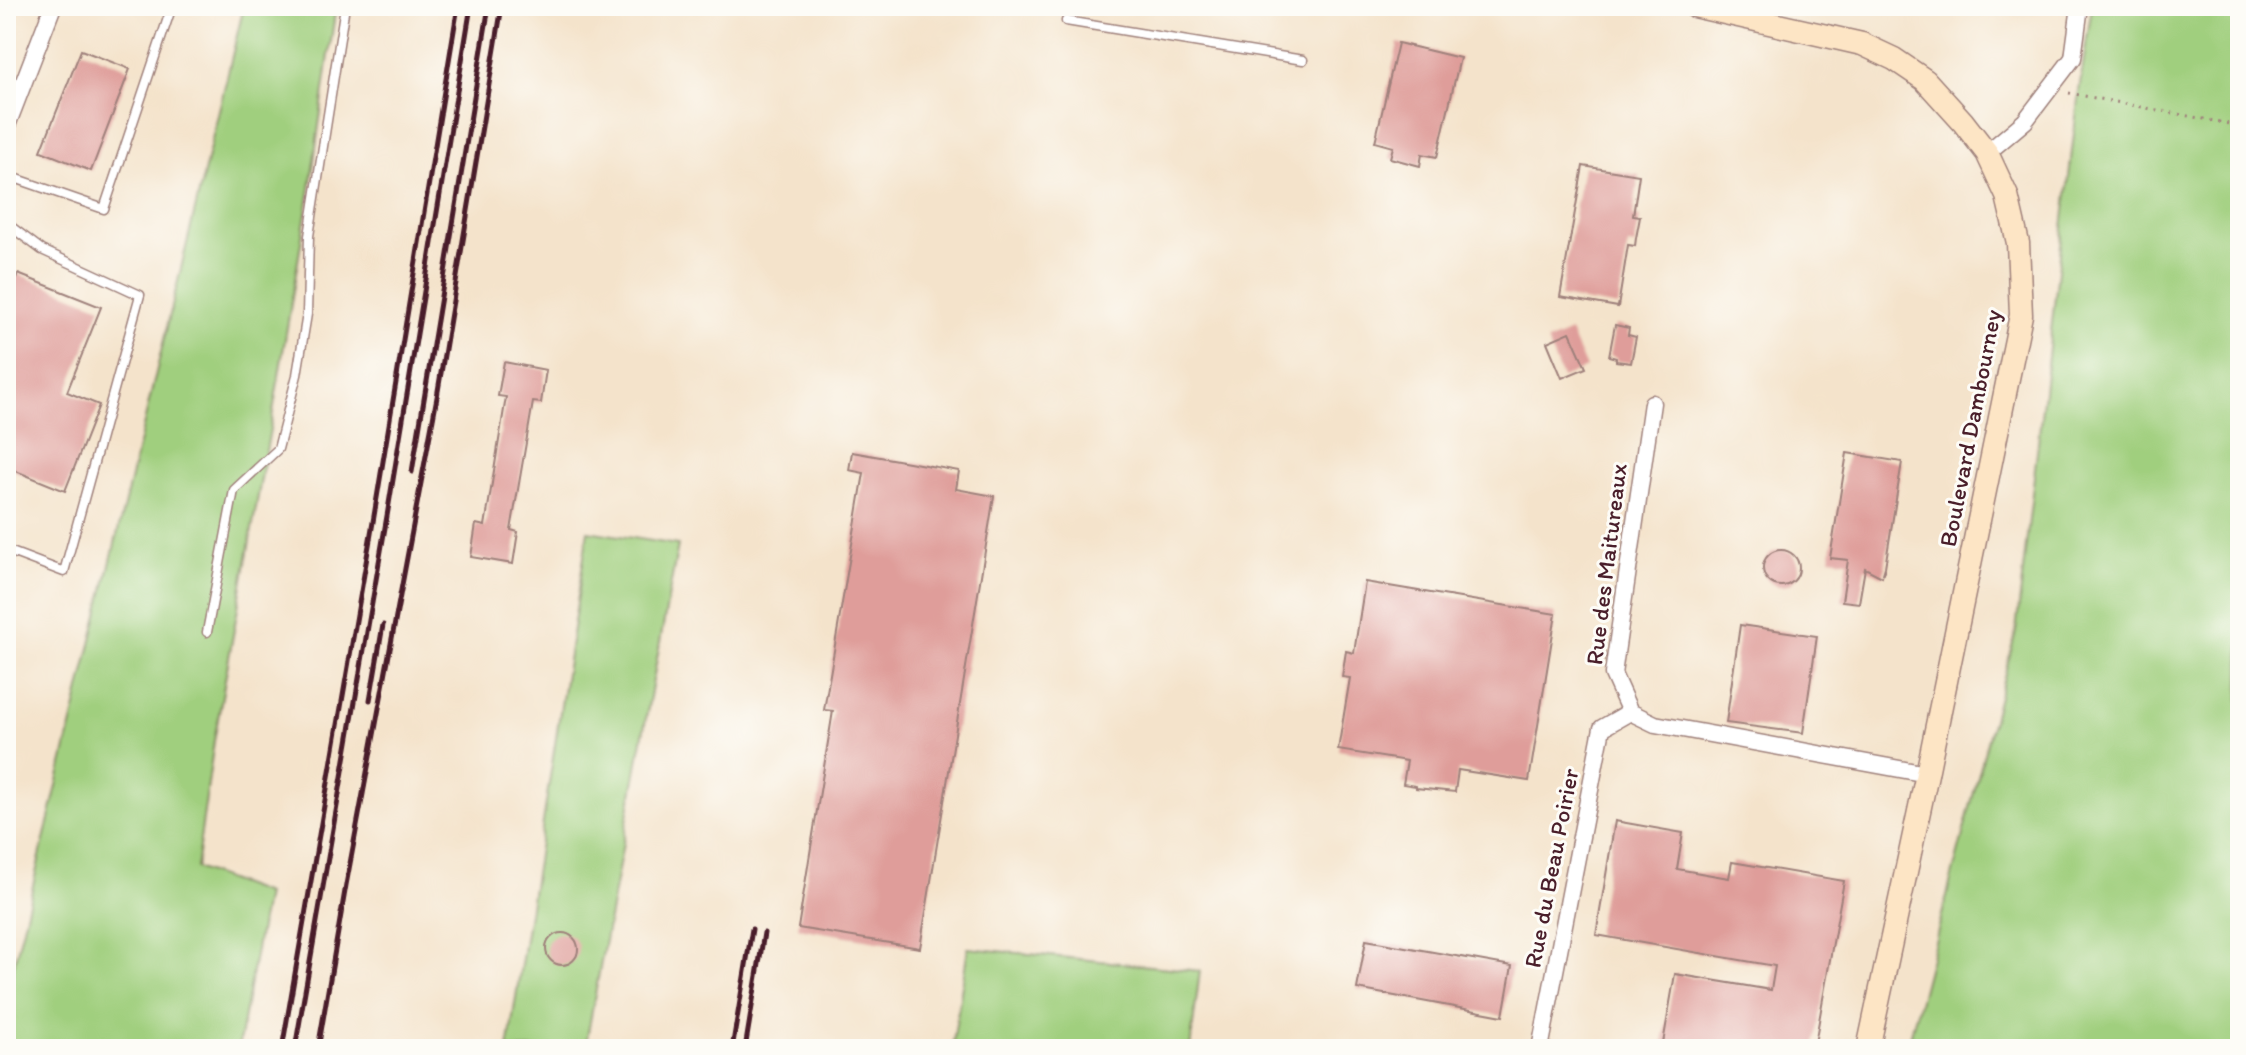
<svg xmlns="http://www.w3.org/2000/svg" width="2246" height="1055" font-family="Itim,sans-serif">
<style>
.green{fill:#a0cf7e;stroke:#757754;stroke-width:2}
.building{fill:#df9d9a}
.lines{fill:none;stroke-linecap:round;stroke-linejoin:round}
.lane-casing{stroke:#9f817b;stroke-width:11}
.street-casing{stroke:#9f817b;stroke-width:19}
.secondary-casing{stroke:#9f817b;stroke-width:25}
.path{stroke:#9f817b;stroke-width:3;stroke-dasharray:2 6;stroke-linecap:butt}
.lane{stroke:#fff;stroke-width:8}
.street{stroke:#fff;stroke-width:16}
.secondary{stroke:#fde5c5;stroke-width:22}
.rail{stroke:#4a1f2b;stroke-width:5}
.labels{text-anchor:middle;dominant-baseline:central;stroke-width:6;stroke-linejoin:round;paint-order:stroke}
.street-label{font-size:24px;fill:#4a1f2b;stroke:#fdfcf7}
</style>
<rect width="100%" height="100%" fill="#fdfcf7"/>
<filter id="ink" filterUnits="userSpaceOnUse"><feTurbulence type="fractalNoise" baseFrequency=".0125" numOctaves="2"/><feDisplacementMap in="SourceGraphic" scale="16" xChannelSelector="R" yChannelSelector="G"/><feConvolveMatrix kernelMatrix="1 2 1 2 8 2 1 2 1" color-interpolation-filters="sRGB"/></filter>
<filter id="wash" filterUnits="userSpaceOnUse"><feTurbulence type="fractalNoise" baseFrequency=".006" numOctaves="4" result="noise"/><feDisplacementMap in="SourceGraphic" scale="32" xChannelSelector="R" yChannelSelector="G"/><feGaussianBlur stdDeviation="1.8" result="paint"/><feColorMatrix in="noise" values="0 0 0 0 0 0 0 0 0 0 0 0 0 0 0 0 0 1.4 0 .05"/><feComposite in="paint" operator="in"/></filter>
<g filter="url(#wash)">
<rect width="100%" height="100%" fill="#f4e3cb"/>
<!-- green -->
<g class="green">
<path d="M244 6H336L310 189 272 418 214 741 196 868 266 894 238 1049H6V998Z"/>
<path d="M2092 6H2240V1049H1907L2016 631 2079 91Z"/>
<path d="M588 531 678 545 585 1049H508Z"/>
<path d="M968 948 1200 971 1190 1049H952Z"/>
</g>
<g id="blocks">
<!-- building -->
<g class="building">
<path d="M1398 43 1460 58 1437 157 1422 154 1420 166 1390 158 1393 147 1375 142Z"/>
<path d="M81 50 130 69 91 171 41 151Z"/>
<path d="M1583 166 1639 175 1633 216 1640 217 1636 238 1635 246 1628 245 1618 307 1560 297Z"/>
<path d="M18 274 101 307 67 392 99 405 65 491 6 467V305Z"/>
<path d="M1615 325 1629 328 1628 335 1636 337 1631 363 1616 361V358L1609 356Z"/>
<path d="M1570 332 1586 368 1562 378 1547 342Z"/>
<path d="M504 362 546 370 541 403 533 402 511 530 518 532 513 564 471 557 476 524 485 526 506 397 498 396Z"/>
<path d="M852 452 959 471 956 489 994 496 920 948 798 928 833 711 824 710 864 473 849 470Z"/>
<path d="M1847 453 1902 462 1885 567 1882 577 1865 568 1859 603 1842 601 1848 560 1830 558Z"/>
<circle cx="1781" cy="568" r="18"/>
<path d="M1365 582 1556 614 1529 781 1458 770 1455 792 1416 788V786L1403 784 1407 761 1338 750 1350 678 1342 677 1346 651 1354 653Z"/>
<path d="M1740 625 1817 636 1803 733 1726 723Z"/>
<path d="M1615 821 1683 833 1677 869 1729 878 1732 862 1844 881 1814 1049H1662L1675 974 1771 990 1775 966 1596 935Z"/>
<circle cx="562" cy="949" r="16"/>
<path d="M1366 940 1512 966 1503 1016 1357 989Z"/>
</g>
</g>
</g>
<g filter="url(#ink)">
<use href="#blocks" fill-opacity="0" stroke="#9f817b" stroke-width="2"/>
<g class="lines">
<defs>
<g id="lane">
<path d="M1066 21 1303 60"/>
<path d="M6 175 104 209 172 6"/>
<path d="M6 223 42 250 140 295 64 572 6 550"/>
<path d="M207 632 234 490 278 449 297 375 307 314 309 236 345 6"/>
</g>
<g id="street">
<path d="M6 128 53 6"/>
<path d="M1987 153 2025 121 2073 58 2080 6"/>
<path d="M1652 403 1613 674 1630 712 1655 724 1927 774"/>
<path d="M1540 1049 1602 728 1630 712"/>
</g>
<path id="secondary" d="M1694 6 1862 44 1894 59 1925 80 1963 122 1987 153 2007 196 2018 243 2021 315 1927 774 1868 1049"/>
</defs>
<!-- lane casing -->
<use href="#lane" class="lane-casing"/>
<!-- street casing -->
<use href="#street" class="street-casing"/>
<!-- secondary casing -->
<use href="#secondary" class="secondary-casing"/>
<!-- path -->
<path class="path" d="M2069 93 2240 126"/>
<!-- lane -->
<use href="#lane" class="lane"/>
<!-- street -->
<use href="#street" class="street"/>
<!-- secondary -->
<use href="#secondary" class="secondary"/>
<!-- rail -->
<g class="rail">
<path d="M412 472 489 6"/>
<path d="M370 700 383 625"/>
<path d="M282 1049 373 522 458 6"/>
<path d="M295 1049 387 516 471 6"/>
<path d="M318 1049 346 885 437 397 502 6"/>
<path d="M732 1049 752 929"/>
<path d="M745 1049 764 933"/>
</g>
</g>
</g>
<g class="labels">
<!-- street labels -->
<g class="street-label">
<text transform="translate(1970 428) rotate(-79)">Boulevard Dambourney</text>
<text transform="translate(1606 564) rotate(-83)">Rue des Maitureaux</text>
<text transform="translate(1551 868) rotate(-79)">Rue du Beau Poirier</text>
</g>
</g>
<!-- margin -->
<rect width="2246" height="1055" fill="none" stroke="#fdfcf7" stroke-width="32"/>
</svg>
